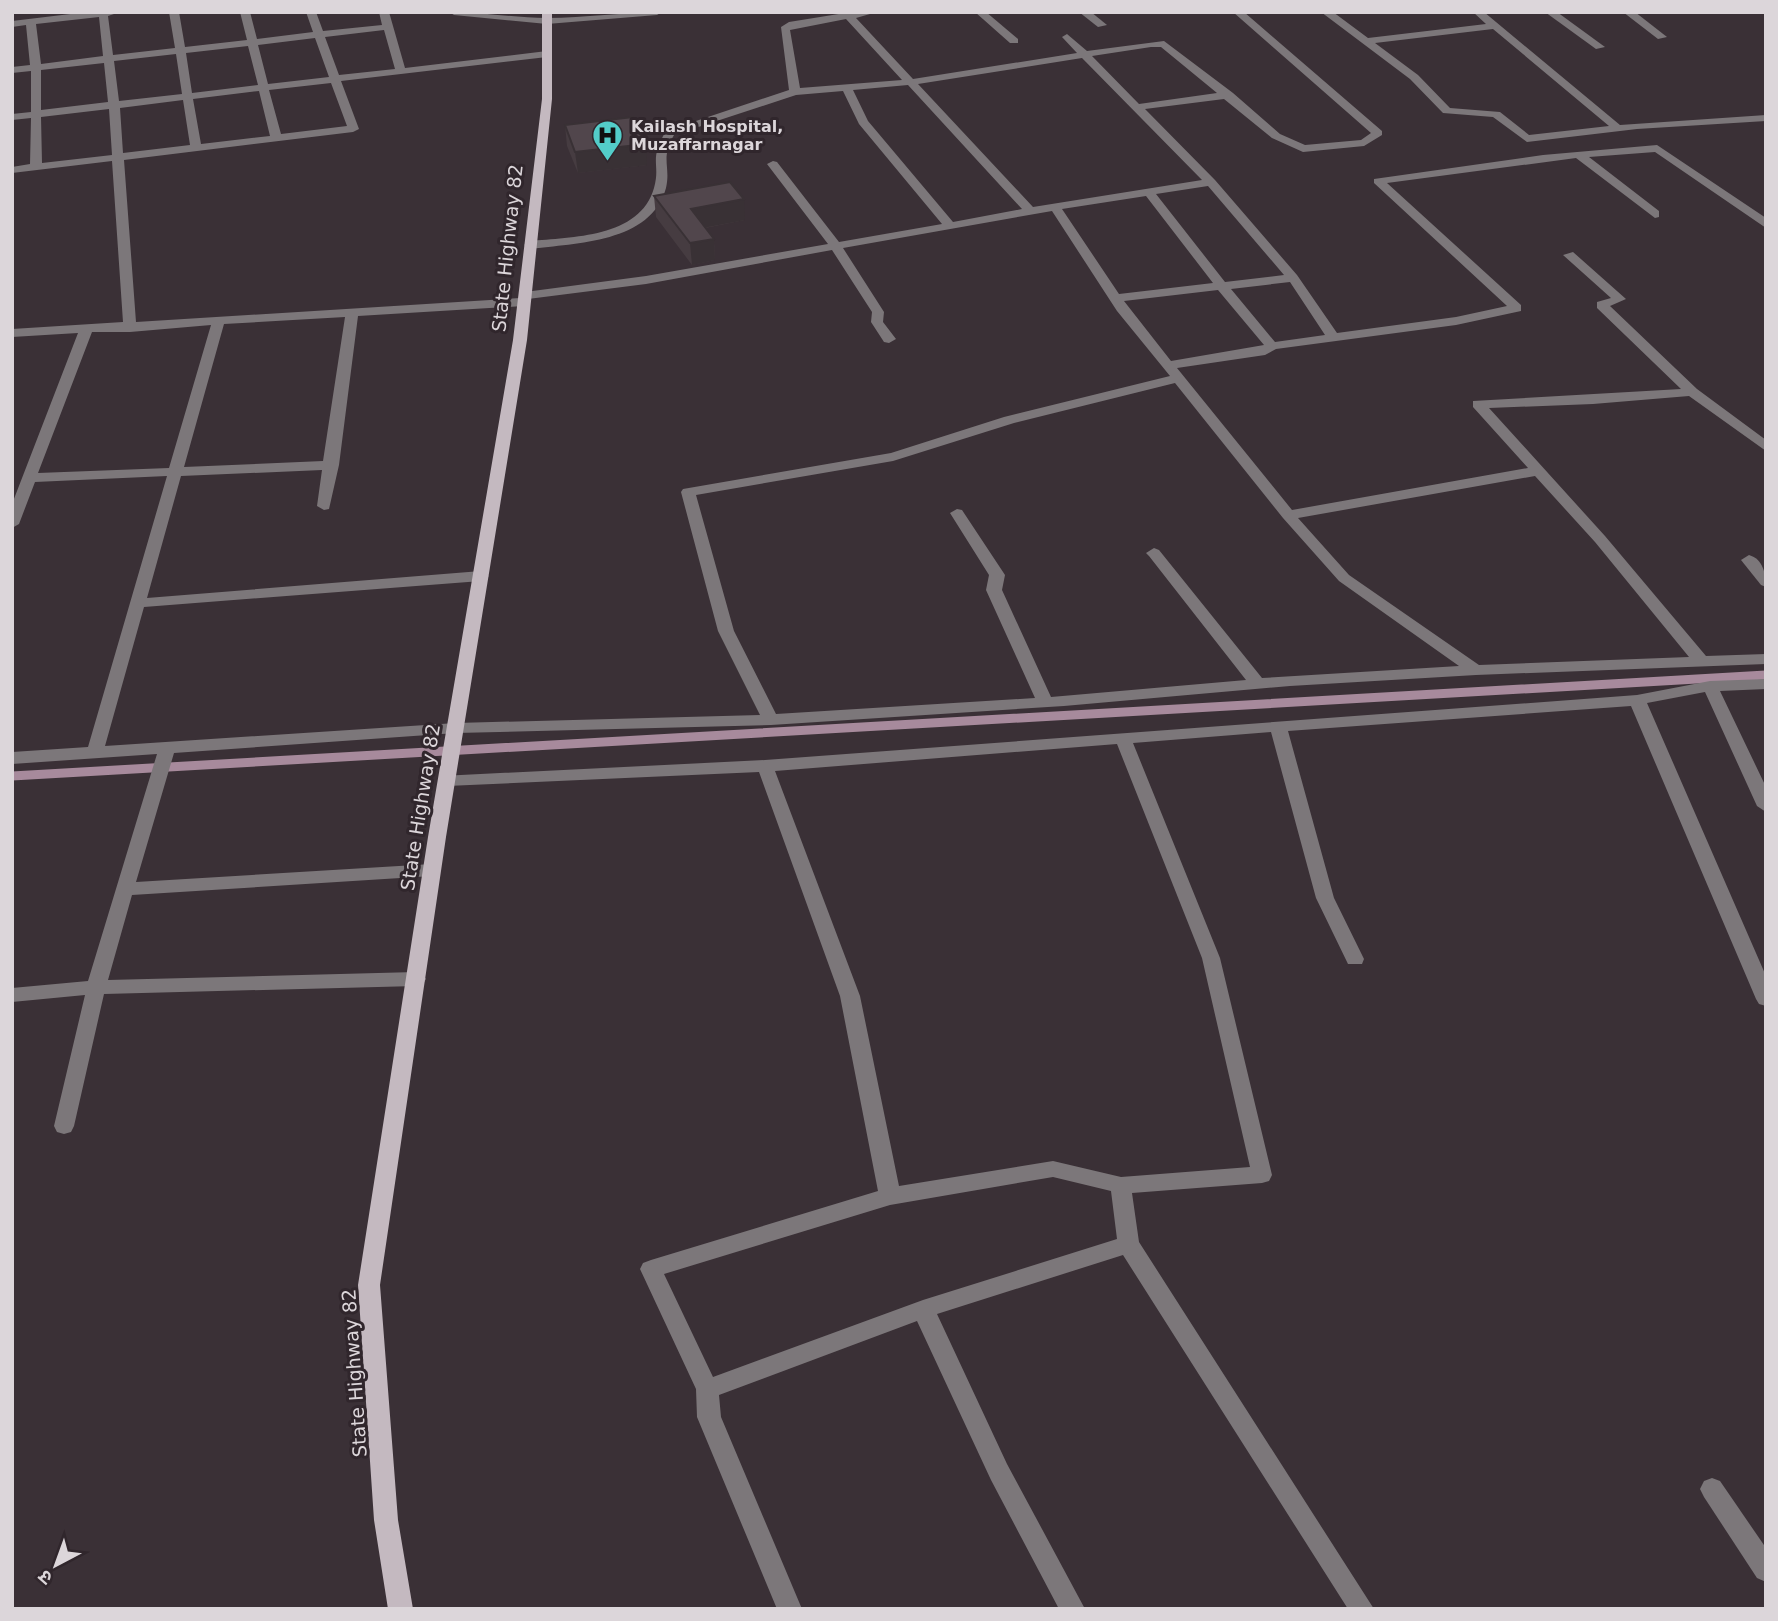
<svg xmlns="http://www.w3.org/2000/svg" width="1778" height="1621" font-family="'DejaVu Sans','Noto Sans Devanagari',sans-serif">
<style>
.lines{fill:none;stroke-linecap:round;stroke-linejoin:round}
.stream{stroke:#a78a9c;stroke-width:9}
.minor{fill:#7c777a;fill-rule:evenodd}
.major{fill:#c4b9c0;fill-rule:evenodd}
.wall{fill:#463c41}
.shaded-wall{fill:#393135}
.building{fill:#51464c;stroke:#393135;stroke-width:2}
.labels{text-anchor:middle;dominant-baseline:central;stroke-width:6;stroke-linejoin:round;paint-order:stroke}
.far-poi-label{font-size:16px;font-weight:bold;fill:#dcd6da;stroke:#30262c;text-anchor:start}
.street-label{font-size:19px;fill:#dcd6da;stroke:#30262c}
</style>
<rect width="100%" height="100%" fill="#3a3036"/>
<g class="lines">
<!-- stream -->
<path class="stream" d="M12 776 1766 675"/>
<!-- minor -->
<g class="minor">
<path d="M87 12H120L108 16 113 55 175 48 169 12H179L185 47 247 40 240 12H250L257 39 313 32 306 12H316L323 31 382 25 379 12H389L405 68 547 51 552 54 547 57 341 81 359 129 353 132 124 160 136 322 520 298 521 293 525 292 646 276 828 244 767 164 773 161 777 162 839 242 942 224 859 124 843 91 796 95 674 135C660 159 671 166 666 188 651 243 576 243 530 249L524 245 530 241C571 237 640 238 654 188 661 163 648 161 666 131L789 90 781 27 789 22 851 12H877L856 18 913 79 1077 53 1062 37 1067 34 1087 51 1164 41 1233 93 1280 134 1305 145 1361 140 1371 133 1233 12H1244L1382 131V135L1364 146 1303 152 1272 138 1224 99 1145 109 1215 180 1297 275 1337 333 1456 317 1507 306 1374 183V179L1543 155 1657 145 1766 218V228L1655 152 1589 157 1659 211V217L1655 218 1576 158 1387 183 1521 305V311L1456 325 1276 349 1265 355 1177 368 1292 510 1528 468 1473 407V401L1681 389 1597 308V302L1611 298 1563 255 1573 252 1626 299 1610 306 1697 389 1766 440V451L1689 396 1593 404 1489 408 1605 536 1706 656 1766 654V664L1476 675 1290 686 1064 706 771 725 456 733 174 753 136 882 432 864 438 866 441 870 438 874 432 876 132 895 108 980 416 972 423 974 426 979 423 984 416 986 104 994 74 1126 71 1132 64 1134 57 1132 54 1126 85 995 12 1002V988L88 981 157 754 12 764V752L88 747 167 476 35 482 19 524 12 528V504L78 333 12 337V329L123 322 112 161 12 173V167L30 164 31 118 12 120V114L31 112V71L12 73V67L30 65 26 25 12 27V21ZM99 17 103 56 41 64 36 24ZM846 19 902 80 800 88 790 30ZM384 30 395 69 339 75 325 37ZM315 38 329 77 268 84 258 45ZM248 46 258 85 192 93 186 53ZM1151 47H1161L1217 93 1139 104 1092 56ZM176 54 182 94 119 101 114 61ZM1082 58 1202 180 1033 207 918 84ZM104 63 108 102 41 110V70ZM331 83 347 126 281 134 269 90ZM908 85 1022 209 953 222 868 121 853 90ZM259 91 270 136 201 144 193 99ZM183 100 190 145 123 153 120 108ZM109 109 112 155 42 163 41 117ZM1208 186 1284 275 1225 282 1156 194ZM1146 196 1213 283 1119 294 1062 209ZM1052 211 1117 311 1170 376 1004 417 891 453 683 489 681 492 718 631 760 715 456 723 105 746 144 607 481 581 489 576 481 571 147 598 181 476 322 470 317 506 324 510 329 509 339 465 358 316 524 306 528 305V299L646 284 832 250 872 312 871 322 884 342 889 343 896 339 883 322 884 312 843 248ZM1290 282 1325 335 1275 342 1231 289ZM1218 290 1264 345 1171 361 1124 301ZM345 317 323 461 184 467 224 324ZM211 325 169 468 38 473 92 332H130ZM1175 383 1283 518 1339 581 1459 666 1262 678 1159 550 1154 548 1146 553 1149 556 1246 680 1051 697 1002 590 1005 575 962 510 957 509 950 513 989 575 986 590 1035 698 776 714 734 631 696 495 893 461 1014 423ZM1535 476 1595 542 1689 657 1479 665 1349 575 1298 518Z"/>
<path d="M449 12C482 12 515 18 547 18 585 18 624 12 662 12L657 15 547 24 454 15Z"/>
<path d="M975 12H986L1018 39V43H1010Z"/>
<path d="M1079 12H1091L1107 25 1098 27Z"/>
<path d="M1321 12H1333L1368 38 1486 24 1473 12H1484L1620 125 1766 115V121L1637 129 1527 142 1493 117 1443 113 1410 79ZM1493 29 1609 126 1529 135 1500 112 1450 108 1418 75 1375 43Z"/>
<path d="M1545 12H1557L1605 47 1596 49Z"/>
<path d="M1623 12H1635L1667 37 1658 39Z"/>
<path d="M1749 555C1763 559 1766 574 1766 587L1761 585 1741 560Z"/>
<path d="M1766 679V689L1720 691 1766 787V812L1757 806 1705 692 1647 703 1766 976V1006L1759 1004 1756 999 1631 706 1288 731 1334 898 1364 959 1362 964H1348L1316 898 1271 732 1133 743 1220 958 1272 1175 1269 1181 1262 1183 1132 1193 1139 1242 1374 1609H1348L1123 1255 937 1314 1007 1464 1085 1609H1059L991 1480 917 1321 719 1395 721 1417 802 1609H777L697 1417 696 1389 640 1269 643 1263 651 1260 878 1191 840 996 759 772 447 786 441 784 438 780 441 776 765 760 1637 695 1710 681ZM1117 744 1202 958 1250 1167 1121 1177 1053 1161 899 1186 860 996 775 771ZM1053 1177 1111 1191 1117 1239 923 1300 713 1377 664 1274 890 1205Z"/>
<path d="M1712 1478 1720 1481 1766 1548V1582L1757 1578 1704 1497 1700 1489 1704 1481Z"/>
</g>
<!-- major -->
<path class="major" d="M542 12H552V99L527 340 446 837 380 1285 398 1520 413 1609H388L374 1520 358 1285 428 837 513 340 542 99Z"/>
</g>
<!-- wall -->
<g class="wall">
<path d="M565 125 647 165 578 173 567 146Z"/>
<path d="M654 196 745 220 705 228 714 239 715 260 692 265 656 217Z"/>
</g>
<!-- shaded-wall -->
<g class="shaded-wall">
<path d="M646 144 647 165 578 173 575 152Z"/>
<path d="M744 199 745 220 692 230 691 209Z"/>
<path d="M714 239 715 260 692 265 690 243Z"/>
</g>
<!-- building -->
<g class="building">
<path d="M633 117 646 144 575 152 565 125Z"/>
<path d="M730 182 744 199 691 209 714 239 690 243 654 196Z"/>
</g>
<!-- icons -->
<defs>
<symbol id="hospital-pin" viewBox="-11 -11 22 30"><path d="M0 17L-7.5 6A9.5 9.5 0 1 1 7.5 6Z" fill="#53cdc9" stroke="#30262c"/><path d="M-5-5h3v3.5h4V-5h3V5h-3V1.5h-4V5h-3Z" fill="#111"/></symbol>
</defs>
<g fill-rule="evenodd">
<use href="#hospital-pin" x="590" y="118" width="35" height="47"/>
</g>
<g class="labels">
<!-- far-poi labels -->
<g class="far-poi-label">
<text x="631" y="126">Kailash Hospital,<tspan x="631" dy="18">Muzaffarnagar</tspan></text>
</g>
<!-- street labels -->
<g class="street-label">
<text transform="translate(507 248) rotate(-84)">State Highway 82</text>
<text transform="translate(420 807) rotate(-81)">State Highway 82</text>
<text transform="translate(354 1373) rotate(-94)">State Highway 82</text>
</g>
</g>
<!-- border -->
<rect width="1778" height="1621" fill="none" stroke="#dcd6da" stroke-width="28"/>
<!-- north arrow -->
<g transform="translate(56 1565) rotate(221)" stroke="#30262c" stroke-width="5" paint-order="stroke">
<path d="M0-5L12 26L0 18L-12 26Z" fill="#dcd6da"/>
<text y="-10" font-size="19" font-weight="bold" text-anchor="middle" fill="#dcd6da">उ</text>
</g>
</svg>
